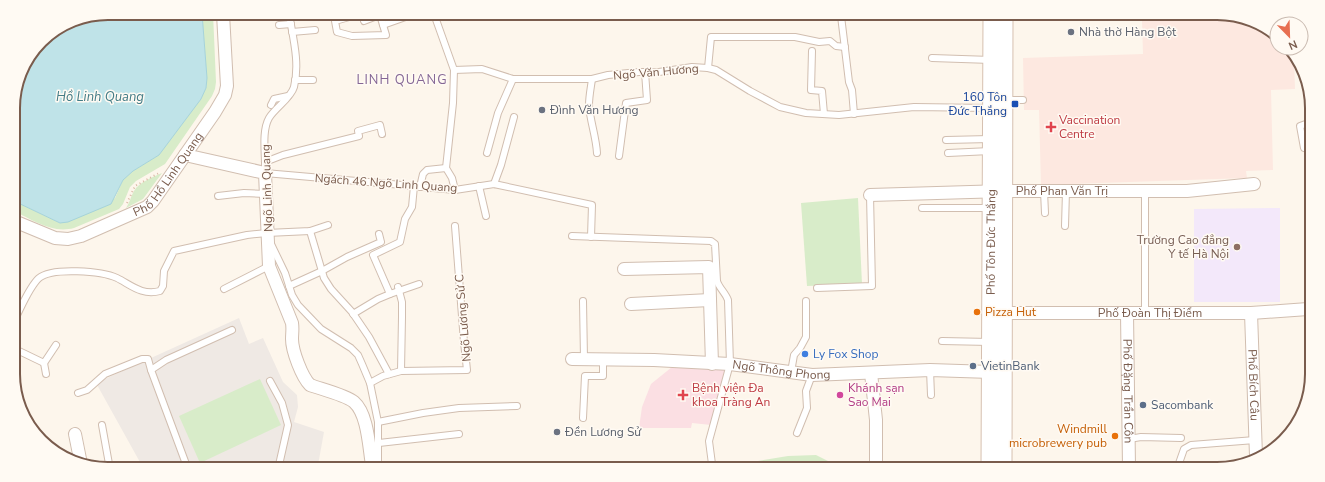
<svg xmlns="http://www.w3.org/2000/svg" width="1325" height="482" font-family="'Nunito Sans',sans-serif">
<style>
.commercial{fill:#fde8e0}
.industrial{fill:#efe9e4}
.education{fill:#f3e8fa}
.medical{fill:#fbdfe3}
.green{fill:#d8ecc9}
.water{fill:#bfe3e8;stroke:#a5d3da}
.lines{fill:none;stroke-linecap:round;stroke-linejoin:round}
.lane-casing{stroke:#d1beb0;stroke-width:8}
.street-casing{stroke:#d1beb0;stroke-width:14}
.secondary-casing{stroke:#d6c0b0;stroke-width:19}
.path{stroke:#d9b8a5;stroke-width:2;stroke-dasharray:1 3;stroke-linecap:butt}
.lane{stroke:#fff;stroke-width:6}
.street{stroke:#fff;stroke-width:12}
.secondary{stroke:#fff;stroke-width:17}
.worship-dot{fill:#6b7280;stroke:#fffaf3;stroke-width:1.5}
.transit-dot{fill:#1a4fb4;stroke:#fffaf3;stroke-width:1.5}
.health-dot{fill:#e0444e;stroke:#fffaf3;stroke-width:1.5}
.education-dot{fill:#8d6e63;stroke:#fffaf3;stroke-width:1.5}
.food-dot{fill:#e8710a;stroke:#fffaf3;stroke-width:1.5}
.shop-dot{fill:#3f7fe0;stroke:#fffaf3;stroke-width:1.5}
.service-dot{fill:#5c6f8a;stroke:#fffaf3;stroke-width:1.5}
.hotel-dot{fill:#d1479c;stroke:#fffaf3;stroke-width:1.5}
.labels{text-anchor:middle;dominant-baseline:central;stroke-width:3;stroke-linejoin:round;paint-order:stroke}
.worship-label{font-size:12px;fill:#5b616d;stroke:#fffaf3;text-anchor:start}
.street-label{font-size:12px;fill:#7a5c4d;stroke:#fffaf3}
.transit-label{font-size:12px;fill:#164399;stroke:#fffaf3;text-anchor:end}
.health-label{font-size:12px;fill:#be3a42;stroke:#fffaf3;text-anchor:start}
.education-label{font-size:12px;fill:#785e54;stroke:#fffaf3;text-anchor:end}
.food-label{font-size:12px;fill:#c56008;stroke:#fffaf3;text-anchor:start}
.shop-label{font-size:12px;fill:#366cbe;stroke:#fffaf3;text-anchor:start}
.service-label{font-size:12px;fill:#4e5e75;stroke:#fffaf3;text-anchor:start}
.hotel-label{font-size:12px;fill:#b23c85;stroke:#fffaf3;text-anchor:start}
.neighbourhood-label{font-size:13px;letter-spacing:1px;fill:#846695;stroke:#fffaf3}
.water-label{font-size:13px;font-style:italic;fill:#437c86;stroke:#fffaf3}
.rim{fill:none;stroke:#7a5c4d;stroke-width:2}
</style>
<rect width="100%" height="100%" fill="#fdf6ec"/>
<!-- commercial -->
<path class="commercial" d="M1220 18H1247L1277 38V48H1290L1294 59 1295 89 1271 90 1273 170 1246 171 1247 178 1041 185 1039 110H1024L1023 58 1143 54 1142 21Z"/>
<!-- industrial -->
<path class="industrial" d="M239 318 249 344 263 338 283 382 297 395 298 407 294 422 324 432 318 465 141 464 96 383Z"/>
<!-- education -->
<path class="education" d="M1280 208V302H1194V209Z"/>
<!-- medical -->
<path class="medical" d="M677 363 728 366 711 425 692 423 691 428H639L642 407 651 384Z"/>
<!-- green -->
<g class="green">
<path d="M202 13H213L216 82 215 89 212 96 165 164 136 181 130 187 123 204 119 209 74 228C52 234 33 220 14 211V201L60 223 115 198 123 180 133 171 159 155 201 99 206 88 207 78Z"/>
<path d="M162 173 143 199 126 208C130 202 131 196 134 191 139 182 153 177 162 173Z"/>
<path d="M858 198 862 284 807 286 801 203Z"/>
<path d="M260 379 281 425 200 463 179 416Z"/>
<path d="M816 455 834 464 837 467H721L788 456Z"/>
</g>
<!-- water -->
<path class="water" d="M108 13H202L207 78 206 88 201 99 159 155 133 171 123 180 111 204 68 222 60 223 14 201 13 102 23 66 45 37 72 20Z"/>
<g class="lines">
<defs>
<g id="lane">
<path d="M289 14C293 38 300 63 294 87 291 98 275 108 269 118 261 132 266 157 265 173L391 184 455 190 494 184 592 205 591 237"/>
<path d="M360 14 335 21 337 32 352 36 386 35 380 15 377 16 376 14"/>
<path d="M434 14 454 70 453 103 446 168 452 178 455 190"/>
<path d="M841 16 849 82 852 90 854 114"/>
<path d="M364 21 377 16"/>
<path d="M279 25 291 24"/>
<path d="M383 25 414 14"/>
<path d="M292 32 315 30"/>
<path d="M812 51 811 90 822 91 824 114"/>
<path d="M932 58 991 60"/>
<path d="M708 68 711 37H795L819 42 830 41 836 46 845 47"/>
<path d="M454 70 482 69 513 79H592L608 75 639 72H659L692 67 708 68 716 70 750 91 780 107 806 113 839 115 914 107 990 108"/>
<path d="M592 79C591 87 589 96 589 105 590 121 596 136 597 153"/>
<path d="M295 80H313"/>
<path d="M1005 100H1023"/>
<path d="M271 105 274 99 288 96"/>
<path d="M946 140 990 139"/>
<path d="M1310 149 1304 148 1300 126 1311 122"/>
<path d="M487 153 498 113 513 79"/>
<path d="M948 153 990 151"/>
<path d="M619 156 626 103 647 100 645 72"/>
<path d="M265 162 283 155 359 136 358 131 380 125 382 134"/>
<path d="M494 184 501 165 514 117"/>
<path d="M414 186 412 207 405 219 400 242 373 255 390 294 419 284"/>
<path d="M479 186 486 216"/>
<path d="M420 187 423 174 427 170 446 168"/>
<path d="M1044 191 1045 213"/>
<path d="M1145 191V313"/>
<path d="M218 196 244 193 265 194"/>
<path d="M922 208H990"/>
<path d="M1065 226 1066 191"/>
<path d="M310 231 324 278 331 289 352 312 369 337 389 374"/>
<path d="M572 236 711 241 715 244 717 281C719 288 725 292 728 300L730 364 709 441 712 464"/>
<path d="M14 244 18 223"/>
<path d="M271 244 285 273 292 295 298 305 321 329 351 348 358 355 362 364 370 383 378 422V465"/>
<path d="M289 286 322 271 347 257 381 242 379 234"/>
<path d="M398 287 402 302V317L401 371"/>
<path d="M817 288 872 286 870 195"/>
<path d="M224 289 269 266"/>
<path d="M583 301 584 359"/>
<path d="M353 314 378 299 390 294"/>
<path d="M14 321C21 308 29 287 39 278 52 267 102 271 117 278 131 285 142 296 160 291L163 286 164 271 174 251 247 235 267 233 310 231 328 225"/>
<path d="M942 341 990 342"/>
<path d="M15 349 44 363 56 345"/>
<path d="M44 363 46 374"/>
<path d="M930 370 931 395"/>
<path d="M791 372 794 355 800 348 806 337V301"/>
<path d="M270 381 282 403 288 425 279 465"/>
<path d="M370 383 383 376 401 371 467 370 464 342 455 226"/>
<path d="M78 393 87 390 105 374 142 359H148L151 370"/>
<path d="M583 418 585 376H603V359"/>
<path d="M378 422 423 413 459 408 517 406"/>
<path d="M102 425 109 464"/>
<path d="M797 433 807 408 806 391 812 375"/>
<path d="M1129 439 1141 437 1181 438"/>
<path d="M379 443 459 434"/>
<path d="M186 464 151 370 166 360 232 330"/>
<path d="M1177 469 1184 449 1191 445 1255 440"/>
</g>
<g id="street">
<path d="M185 155 265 173 269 266 292 323C293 329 292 333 292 339 292 351 302 377 310 385 321 389 346 395 354 402 368 414 369 448 372 465"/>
<path id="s1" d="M870 195 1004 191H1187L1254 184"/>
<path id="s2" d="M14 221 55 238 68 239 81 236 147 207 153 201 215 112 225 95 227 86 223 14"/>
<path d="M624 269 709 267 712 364"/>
<path d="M631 304 710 300"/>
<path id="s3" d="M996 313H1251L1308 309"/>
<path id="s4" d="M1127 313 1129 468"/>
<path id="s5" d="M1251 313 1256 456"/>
<path id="s6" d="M572 359 654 360 730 364 812 375 930 370 991 372"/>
<path d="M871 373 876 420V462L877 467"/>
<path d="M75 434 81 464"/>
</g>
<g id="secondary">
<path id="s7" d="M990 468 992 17"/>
<path d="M1003 468 1004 17"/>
</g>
</defs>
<!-- lane casing -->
<use href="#lane" class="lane-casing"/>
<!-- street casing -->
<use href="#street" class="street-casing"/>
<!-- secondary casing -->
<use href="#secondary" class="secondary-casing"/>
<!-- path -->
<g class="path">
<path d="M127 203 135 186 159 173"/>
<path d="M749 467C767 463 784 460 802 467"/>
</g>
<!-- lane -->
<use href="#lane" class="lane"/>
<!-- street -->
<use href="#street" class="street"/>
<!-- secondary -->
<use href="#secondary" class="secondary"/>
</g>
<!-- markers -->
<g class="worship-dot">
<circle cx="1071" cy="32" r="4"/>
<circle cx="542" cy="110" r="4"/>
<circle cx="557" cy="432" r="4"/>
</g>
<rect class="transit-dot" x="1011" y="100" width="8" height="8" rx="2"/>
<g class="health-dot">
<path d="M1049 121h4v4h4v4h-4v4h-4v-4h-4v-4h4z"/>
<path d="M681 389h4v4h4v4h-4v4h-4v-4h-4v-4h4z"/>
</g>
<circle class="education-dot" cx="1237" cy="247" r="4"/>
<g class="food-dot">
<circle cx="977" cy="312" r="4"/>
<circle cx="1115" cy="436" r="4"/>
</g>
<circle class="shop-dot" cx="805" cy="354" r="4"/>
<g class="service-dot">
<circle cx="973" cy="366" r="4"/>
<circle cx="1143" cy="405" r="4"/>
</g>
<circle class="hotel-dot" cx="840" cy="395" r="4"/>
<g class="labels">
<!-- worship labels -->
<g class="worship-label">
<text x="1079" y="32">Nhà thờ Hàng Bột</text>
<text x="550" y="110">Đình Văn Hương</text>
<text x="565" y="432">Đền Lương Sử</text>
</g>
<!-- street labels -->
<g class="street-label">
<text transform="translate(656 72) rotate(-5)">Ngõ Văn Hương</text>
<text stroke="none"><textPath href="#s2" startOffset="181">Phố Hồ Linh Quang</textPath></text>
<text transform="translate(386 183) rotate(4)">Ngách 46 Ngõ Linh Quang</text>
<text transform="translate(267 188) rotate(-92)">Ngõ Linh Quang</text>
<text stroke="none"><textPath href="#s1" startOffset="192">Phố Phan Văn Trị</textPath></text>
<text stroke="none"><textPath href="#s7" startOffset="226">Phố Tôn Đức Thắng</textPath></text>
<text stroke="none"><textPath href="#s3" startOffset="154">Phố Đoàn Thị Điểm</textPath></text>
<text transform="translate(463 318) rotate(-95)">Ngõ Lương Sử C</text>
<text stroke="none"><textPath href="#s6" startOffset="210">Ngõ Thông Phong</textPath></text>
<text stroke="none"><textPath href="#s5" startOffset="72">Phố Bích Câu</textPath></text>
<text stroke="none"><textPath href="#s4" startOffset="78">Phố Đặng Trần Côn</textPath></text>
</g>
<!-- transit labels -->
<g class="transit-label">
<text x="1007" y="97">160 Tôn<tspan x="1007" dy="14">Đức Thắng</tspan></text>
</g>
<!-- health labels -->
<g class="health-label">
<text x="1059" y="120">Vaccination<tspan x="1059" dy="14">Centre</tspan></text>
<text x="692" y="388">Bệnh viện Đa<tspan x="692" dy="14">khoa Tràng An</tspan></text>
</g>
<!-- education labels -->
<g class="education-label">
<text x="1229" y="240">Trường Cao đẳng<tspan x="1229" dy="14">Y tế Hà Nội</tspan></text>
</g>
<!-- food labels -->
<g class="food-label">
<text x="985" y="312">Pizza Hut</text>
<text x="1107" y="429" text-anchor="end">Windmill<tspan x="1107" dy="14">microbrewery pub</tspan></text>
</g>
<!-- shop labels -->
<g class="shop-label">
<text x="813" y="354">Ly Fox Shop</text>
</g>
<!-- service labels -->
<g class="service-label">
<text x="981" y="366">VietinBank</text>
<text x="1151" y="405">Sacombank</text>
</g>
<!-- hotel labels -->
<g class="hotel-label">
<text x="848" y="388">Khánh sạn<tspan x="848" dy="14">Sao Mai</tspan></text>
</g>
<!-- neighbourhood labels -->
<g class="neighbourhood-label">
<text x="402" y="80">LINH QUANG</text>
</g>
<!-- water labels -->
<g class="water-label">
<text x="100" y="97">Hồ Linh Quang</text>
</g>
</g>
<!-- crop -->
<path d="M0 0H1325V482H0ZM108 20H1217A88 88 0 0 1 1305 108V374A88 88 0 0 1 1217 462H108A88 88 0 0 1 20 374V108A88 88 0 0 1 108 20Z" fill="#fffaf3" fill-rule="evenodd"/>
<path class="rim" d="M108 20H1217A88 88 0 0 1 1305 108V374A88 88 0 0 1 1217 462H108A88 88 0 0 1 20 374V108A88 88 0 0 1 108 20Z"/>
<!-- north arrow -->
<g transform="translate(1289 36) rotate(157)"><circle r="19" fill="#fffaf3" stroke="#cabbb1"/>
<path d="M0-3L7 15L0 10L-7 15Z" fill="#e76f51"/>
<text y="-6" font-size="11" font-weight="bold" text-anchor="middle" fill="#7a5c4d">N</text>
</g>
</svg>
